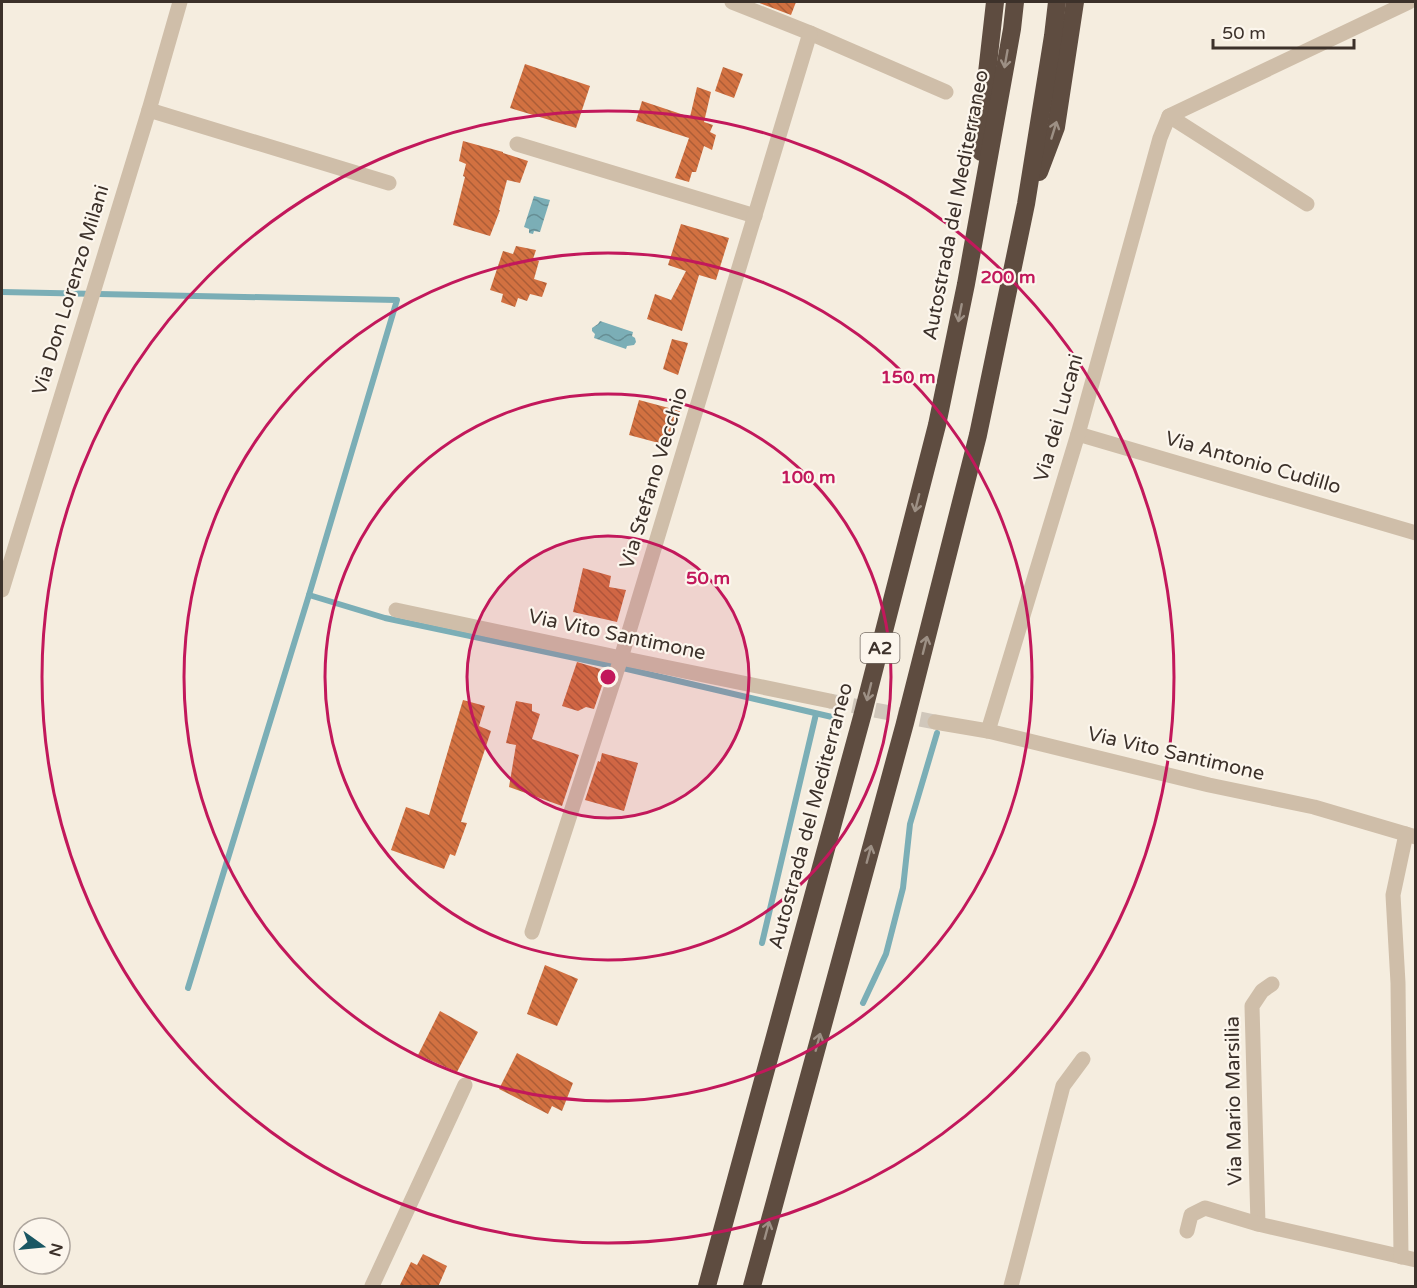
<svg xmlns="http://www.w3.org/2000/svg" width="1417" height="1288" font-family="'Varela Round',sans-serif">
<style>
.water{fill:url(#water-waves)}
.lines{fill:none;stroke-linecap:round;stroke-linejoin:round}
.stream{stroke:#7baeb6;stroke-width:6}
.building{fill:url(#building-back-hatch)}
.street-tunnel{stroke:#d0c7bb;stroke-width:15;stroke-dasharray:15 8;stroke-linecap:butt}
.street{stroke:#cfbea9;stroke-width:15}
.highway{stroke:#5e4c40;stroke-width:18}
.oneway{stroke:#9d9085}
.ring{fill:none;stroke:#c2185b;stroke-width:3}
.labels{text-anchor:middle;dominant-baseline:central;stroke-width:4.5;stroke-linejoin:round;paint-order:stroke}
.shield{fill:#fcf6ed;stroke:#766c64;stroke-width:1.5}
.shield-label{font-size:18px;font-weight:bold;fill:#3c312a}
.street-label{font-size:20px;fill:#3c312a;stroke:#fcf6ed}
.centre{fill:#c2185b;stroke:#fcf6ed;stroke-width:3}
.ring-label{font-size:18px;text-anchor:middle;font-weight:bold;fill:#c2185b;stroke:#fcf6ed;stroke-width:4.5;stroke-linejoin:round;paint-order:stroke}
</style>
<defs>
<pattern id="water-waves" width="16" height="10" patternUnits="userSpaceOnUse" patternTransform="scale(1.5)"><rect width="16" height="10" fill="#7baeb6"/><path d="M0 5q4-4 8 0t8 0" fill="none" stroke="#668e94"/></pattern>
<pattern id="building-back-hatch" width="6" height="6" patternUnits="userSpaceOnUse" patternTransform="scale(1.5)"><rect width="6" height="6" fill="#d27141"/><path d="M-1 5l2 2M0 0l6 6M5-1l2 2" fill="none" stroke="#ac5d37"/></pattern>
</defs>
<rect width="100%" height="100%" fill="#f5eddf"/>
<!-- water -->
<g class="water">
<path d="M534 196 550 200 540 232 534 231 533 234 529 233V229L524 227Z"/>
<path d="M600 321 633 332 632 336 635 338 636 342 634 345 627 346 626 349 594 338 595 334 592 331V328L598 324Z"/>
</g>
<g class="lines">
<!-- stream -->
<g class="stream">
<path d="M2 292 397 300 309 595 188 988"/>
<path d="M309 595 385 618 627 669 832 717"/>
<path d="M762 943 816 714"/>
<path d="M863 1003 886 954 903 888 910 824 937 733"/>
</g>
</g>
<!-- building -->
<g class="building">
<path d="M757 2H796L791 15Z"/>
<path d="M525 64 590 86 576 128 510 108Z"/>
<path d="M723 67 743 74 734 98 715 91Z"/>
<path d="M697 87 711 92 704 122 713 125 710 132 716 135 712 150 704 146 696 172H692L689 182 675 178 689 138 636 121 642 101 690 117Z"/>
<path d="M463 141 503 152V153L528 161 520 183 507 180 499 210H500L490 236 453 225 465 177 463 176 466 164 459 161Z"/>
<path d="M681 224 729 238 716 280 699 275 682 331 647 319 655 294 671 300 686 271 668 265Z"/>
<path d="M516 246 536 250 533 259 539 261 534 279 547 283 542 297 530 294 527 301 518 298 515 307 501 302 503 294 490 290 503 251 513 254Z"/>
<path d="M672 339 688 343 678 375 663 369Z"/>
<path d="M639 400 680 411 670 446 629 435Z"/>
<path d="M583 568 611 576 609 587 626 590 617 622 573 612Z"/>
<path d="M577 662 607 671 594 709 586 707 578 711 562 706Z"/>
<path d="M463 700 485 706 479 726 491 731 461 822 467 823 455 856 450 854 444 869 391 850 406 807 429 815Z"/>
<path d="M516 701 532 704V711L540 714 532 739 579 755 562 806 509 787 516 745 506 743Z"/>
<path d="M602 753 638 763 624 811 585 800 598 761 600 762Z"/>
<path d="M545 965 578 979 557 1026 527 1014Z"/>
<path d="M440 1011 478 1032 457 1072 418 1055Z"/>
<path d="M517 1053 573 1083 562 1111 552 1106 548 1114 499 1089Z"/>
<path d="M423 1254 447 1266 438 1287H399L411 1262 417 1265Z"/>
</g>
<g class="lines">
<!-- street-tunnel -->
<path class="street-tunnel" d="M830 701 935 722"/>
<!-- street -->
<g class="street">
<path d="M732 2 810 33 946 92"/>
<path d="M149 110 389 183"/>
<path d="M1169 116 1307 204"/>
<path d="M517 144 755 216"/>
<path d="M1078 434 1416 533"/>
<path d="M2 590 149 110 180 2"/>
<path d="M396 610 621 658 830 701"/>
<path d="M935 722 988 731 1209 785 1314 807 1416 837"/>
<path d="M988 731 1078 434 1160 138 1169 116 1409 2"/>
<path d="M532 932 621 658 810 33"/>
<path d="M1258 1224 1252 1006 1262 991 1272 984"/>
<path d="M1187 1231 1191 1215 1205 1208 1258 1224 1416 1260"/>
<path d="M1401 1257 1398 983 1393 895 1406 834"/>
<path d="M372 1286 465 1085"/>
<path d="M1011 1286 1063 1086 1083 1059"/>
</g>
<!-- highway -->
<g class="highway">
<path d="M981 152V126L995 2"/>
<path d="M1039 172 1056 127 1075 2"/>
<path d="M707 1286 863 713 937 425 966 284 1012 29 1015 2"/>
<path d="M752 1286 905 723 978 435 1026 204 1053 36 1057 2"/>
</g>
</g>
<!-- one-way arrows -->
<defs><path id="oneway-shaft" d="M-6 0H5M1.5-3L5.5 0L1.5 3" fill="none" stroke-width="1.6" stroke-linecap="round" stroke-linejoin="round" transform="scale(1.5)"/></defs>
<g class="oneway">
<use href="#oneway-shaft" transform="translate(1006 59) rotate(100)"/>
<use href="#oneway-shaft" transform="translate(1054 130) rotate(-73)"/>
<use href="#oneway-shaft" transform="translate(960 313) rotate(101)"/>
<use href="#oneway-shaft" transform="translate(917 503) rotate(104)"/>
<use href="#oneway-shaft" transform="translate(925 645) rotate(-76)"/>
<use href="#oneway-shaft" transform="translate(869 692) rotate(104)"/>
<use href="#oneway-shaft" transform="translate(869 854) rotate(-75)"/>
<use href="#oneway-shaft" transform="translate(818 1042) rotate(-75)"/>
<use href="#oneway-shaft" transform="translate(767 1230) rotate(-75)"/>
</g>
<!-- distance rings -->
<circle cx="608" cy="677" r="141" fill="#c2185b" fill-opacity=".12"/>
<g class="ring">
<circle cx="608" cy="677" r="141"/>
<circle cx="608" cy="677" r="283"/>
<circle cx="608" cy="677" r="424"/>
<circle cx="608" cy="677" r="566"/>
</g>
<g class="labels">
<!-- shield labels -->
<rect class="shield" x="860.5" y="633" width="39" height="30" rx="4.5"/>
<g class="shield-label">
<text x="880" y="648">A2</text>
</g>
<!-- street labels -->
<g class="street-label">
<text transform="translate(956 205) rotate(-79)">Autostrada del Mediterraneo</text>
<text transform="translate(71 290) rotate(-73)">Via Don Lorenzo Milani</text>
<text transform="translate(1059 418) rotate(-74)">Via dei Lucani</text>
<text transform="translate(1253 463) rotate(16)">Via Antonio Cudillo</text>
<text transform="translate(654 478) rotate(-73)">Via Stefano Vecchio</text>
<text transform="translate(617 635) rotate(12)">Via Vito Santimone</text>
<text transform="translate(1176 754) rotate(13)">Via Vito Santimone</text>
<text transform="translate(811 816) rotate(-75)">Autostrada del Mediterraneo</text>
<text transform="translate(1234 1101) rotate(-91)">Via Mario Marsilia</text>
</g>
</g>
<circle cx="608" cy="677" r="9" class="centre"/>
<g class="ring-label">
<text x="1008" y="283">200 m</text>
<text x="908" y="383">150 m</text>
<text x="808" y="483">100 m</text>
<text x="708" y="584">50 m</text>
</g>
<!-- border -->
<rect width="1417" height="1288" fill="none" stroke="#3c312a" stroke-width="6"/>
<!-- north arrow -->
<g transform="translate(42 1246) rotate(105)"><circle r="28" fill="#fcf6ed" stroke="#afa79f" stroke-width="1.5"/>
<path d="M0-4.5L10 22L0 15L-10 22Z" fill="#1a5763"/>
<text y="-9" font-size="16" font-weight="bold" text-anchor="middle" fill="#3c312a">N</text>
</g>
<!-- scale -->
<path d="M1213 39v9h141v-9" fill="none" stroke="#3c312a" stroke-width="3"/>
<text x="1222" y="39" font-size="18" fill="#3c312a" stroke="#fcf6ed" stroke-width="4.5" paint-order="stroke">50 m</text>
</svg>
